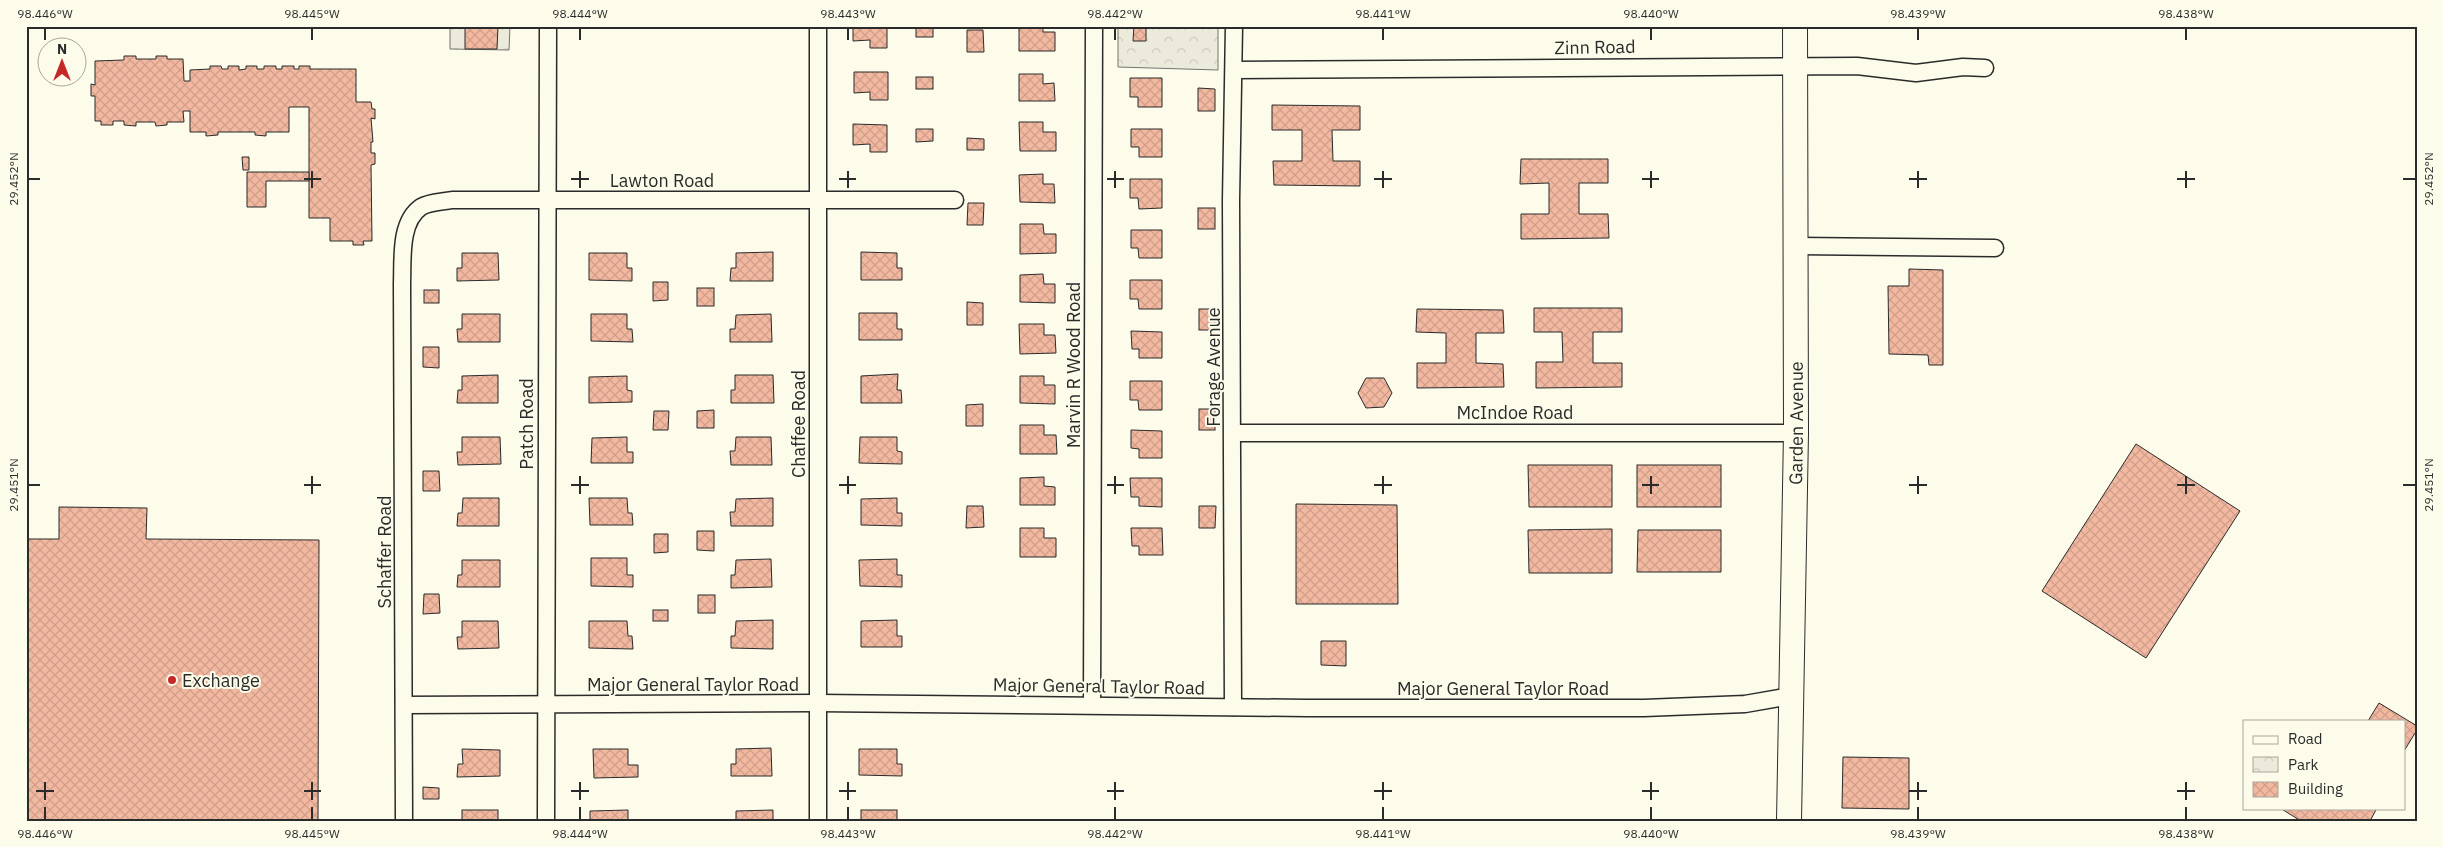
<svg xmlns="http://www.w3.org/2000/svg" width="2443" height="847" font-family="'IBM Plex Sans',sans-serif">
<style>
.park{fill:url(#park-crowns);stroke:#74746e}
.building{fill:url(#building-cross-hatch);stroke:#2b2b2b}
.lines{fill:none;stroke-linecap:round;stroke-linejoin:round}
.street-casing{stroke:#2b2b2b;stroke-width:19}
.secondary-casing{stroke:#2b2b2b;stroke-width:26}
.street{stroke:#fdfbea;stroke-width:16}
.secondary{stroke:#fdfbea;stroke-width:24}
.ticks{fill:none;stroke:#2b2b2b;stroke-width:2}
.poi-dot{fill:#c62828;stroke:#fdfbea;stroke-width:2}
.labels{text-anchor:middle;dominant-baseline:central;stroke-width:4;stroke-linejoin:round;paint-order:stroke}
.street-label{font-size:18px;fill:#2b2b2b;stroke:#fdfbea}
.poi-label{font-size:18px;fill:#2b2b2b;stroke:#fdfbea;text-anchor:start}
.neatline{fill:none;stroke:#2b2b2b;stroke-width:2}
.ticks-label{font-size:12px;text-anchor:middle;fill:#2b2b2b}
</style>
<defs>
<pattern id="park-crowns" width="20" height="18" patternUnits="userSpaceOnUse" patternTransform="scale(1.25)"><rect width="20" height="18" fill="#ecebdb"/><path d="M2 6a3 3 0 1 1 6 0M12 15a3 3 0 1 1 6 0" fill="none" stroke="#cbcabc"/></pattern>
<pattern id="building-cross-hatch" width="8" height="8" patternUnits="userSpaceOnUse" patternTransform="scale(1.25)"><rect width="8" height="8" fill="#f2b8a0"/><path d="M0 0l8 8M0 8l8-8" fill="none" stroke="#d09e8a"/></pattern>
</defs>
<rect width="100%" height="100%" fill="#fdfbea"/>
<!-- park -->
<g class="park">
<path d="M450 26H510L509 50 450 49Z"/>
<path d="M1118 26H1218V70L1118 67Z"/>
</g>
<!-- building -->
<g class="building">
<path d="M465 26H498L497 49H465Z"/>
<path d="M853 26H887V48H870V40L853 41Z"/>
<rect x="916" y="26" width="17" height="11"/>
<path d="M1019 26H1043V32H1055V51H1019Z"/>
<path d="M1134 26H1146V41H1133Z"/>
<path d="M967 30H983L984 52H967Z"/>
<path d="M124 56H136V59H156V56H167V59H183L184 81H190V70L210 69V66H221L222 69H228V66H239V70L246 69V66H257V69H264V66H276V69H282V66H294V69H299V66H310V69H356V102H371L372 109H375V119L371 118 373 142H371V153H375V164L371 165 372 241H363L364 245H353V241H330V218H309V107H289V132H266V136L255 135V132H218V135L206 136V132H190V111H183L184 122H167V125L156 126 155 122H136V126L124 125V121H113V125H101V121H95V96H91V84L95 85V61L124 60Z"/>
<path d="M854 72H888V100H870V92L854 93Z"/>
<path d="M1019 74H1043V84L1054 83 1055 101H1019Z"/>
<rect x="916" y="77" width="17" height="12"/>
<path d="M1130 78H1162V107H1138V97H1130Z"/>
<path d="M1198 88 1215 89V111H1198Z"/>
<path d="M1272 105 1360 106V130H1332L1333 161H1360V186L1274 185 1273 161H1302V130H1272Z"/>
<path d="M1019 122H1043V132H1056V151H1020Z"/>
<path d="M853 124 887 125V152H870V144L853 145Z"/>
<path d="M916 129H933V141L916 142Z"/>
<path d="M1131 129H1162V157H1139V147H1131Z"/>
<path d="M967 138 984 139V150H967Z"/>
<path d="M242 157H249V170H243Z"/>
<path d="M1521 159H1608V183H1579V214H1608L1609 238 1521 239V214H1549V183L1520 184Z"/>
<path d="M247 172H309V181H266V207H247Z"/>
<path d="M1043 174V184H1054L1055 203 1020 202 1019 175Z"/>
<path d="M1130 179H1162V208L1139 209 1138 198H1130Z"/>
<path d="M968 203H984L983 225H967Z"/>
<rect x="1198" y="208" width="17" height="21"/>
<path d="M1020 224H1043L1044 234H1056V253L1020 254Z"/>
<path d="M1131 230H1162V258H1139L1138 248H1131Z"/>
<path d="M773 252V281H730L731 268H736V253Z"/>
<path d="M861 252 897 253V268H902V280H861Z"/>
<path d="M462 253H498L499 280 457 281V268H462Z"/>
<path d="M589 253H627V268H632V281L589 280Z"/>
<path d="M1909 269 1943 270V365H1929L1928 355 1889 354 1888 286H1909Z"/>
<path d="M1043 274 1044 284H1055V303L1020 302V275Z"/>
<path d="M1130 280H1162V309H1139L1138 299H1130Z"/>
<path d="M653 282H668V300L653 301Z"/>
<rect x="697" y="288" width="17" height="18"/>
<rect x="424" y="290" width="15" height="13"/>
<path d="M967 302 983 303V325H967Z"/>
<path d="M1534 308H1622V332H1593V363H1622V387L1536 388V362H1563L1562 332H1534Z"/>
<rect x="1199" y="309" width="16" height="21"/>
<path d="M1417 309 1503 310 1504 333H1476V363L1503 364 1504 387 1417 388V363H1446V333L1416 332Z"/>
<path d="M859 313H897V329H902V340H859Z"/>
<path d="M462 314H500V342H458L457 329H462Z"/>
<path d="M591 314H627V329H632L633 342 591 341Z"/>
<path d="M771 314 772 342H730V329H735L736 315Z"/>
<path d="M1019 324H1044V335H1055L1056 353 1020 354Z"/>
<path d="M1131 331 1162 332V358H1139V349H1132Z"/>
<path d="M423 347H439V368L423 367Z"/>
<path d="M898 374 897 390H901L902 403H861V376Z"/>
<path d="M498 375V403H457L458 390H462V376Z"/>
<path d="M735 375H773L774 403H731V390H735Z"/>
<path d="M627 376V390L632 391V402L589 403V377Z"/>
<path d="M1020 376H1044V385H1055V404L1020 403Z"/>
<path d="M1366 378H1384L1392 393 1384 407 1366 408 1358 393Z"/>
<path d="M1130 381H1162V410H1139L1138 400H1130Z"/>
<path d="M983 404V426H966V405Z"/>
<rect x="1199" y="409" width="16" height="21"/>
<path d="M714 410V428H697V411Z"/>
<path d="M654 411H669L668 430H653Z"/>
<path d="M1020 425H1044V435H1056L1057 454H1020Z"/>
<path d="M1131 430 1162 431V458H1139V449L1131 448Z"/>
<path d="M462 437H500L501 464 458 465 457 452H462Z"/>
<path d="M627 437V452H633V463H591L592 438Z"/>
<path d="M736 437H771L772 465H731L730 451H735Z"/>
<path d="M860 437H897V451L902 452V464L859 463Z"/>
<path d="M2136 444 2240 511 2146 658 2042 591Z"/>
<path d="M1528 465H1612V507H1529Z"/>
<rect x="1637" y="465" width="84" height="42"/>
<path d="M423 471H439L440 491H423Z"/>
<path d="M1044 477V486L1055 487V505H1020V478Z"/>
<path d="M1130 478H1162V507L1139 506V497H1131Z"/>
<path d="M463 498H499V526H457L458 513H462Z"/>
<path d="M589 498H627L628 513H632L633 525H590Z"/>
<path d="M773 498V526H731L730 512H735L736 499Z"/>
<path d="M897 498V513H902V526L861 525V499Z"/>
<path d="M1296 504 1397 505 1398 604H1296Z"/>
<path d="M967 506H983L984 527 966 528Z"/>
<path d="M1199 506H1216L1215 528H1199Z"/>
<path d="M59 507 147 508 146 539 319 540 318 821H26V525L28 539H59Z"/>
<path d="M1020 528H1044V538H1056V557H1020Z"/>
<path d="M1131 528H1162L1163 555H1139V546H1132Z"/>
<path d="M1612 529V573H1529L1528 530Z"/>
<path d="M1638 530H1721V572H1637Z"/>
<path d="M697 531H714V551L697 550Z"/>
<path d="M654 534H668V552L654 553Z"/>
<path d="M591 558H627V575H633V587L591 586Z"/>
<path d="M771 559 772 587 731 588V575H735L736 560Z"/>
<path d="M897 559V575H902V587L860 586 859 560Z"/>
<path d="M462 560H500V587H457L458 575H462Z"/>
<path d="M424 594H439L440 613 423 614Z"/>
<rect x="698" y="595" width="17" height="18"/>
<rect x="653" y="610" width="15" height="11"/>
<path d="M773 620V649L731 648V636H735L736 621Z"/>
<path d="M897 620V636H902V647H861V621Z"/>
<path d="M462 621H498L499 648 458 649 457 637H462Z"/>
<path d="M589 621H627L628 636H632L633 649 589 648Z"/>
<path d="M1321 641H1346V666L1321 665Z"/>
<path d="M2379 703 2417 726V730L2404 751V721H2368Z"/>
<path d="M771 748 772 776H731V764H736V749Z"/>
<path d="M462 749 500 750V776L457 777 458 764H463Z"/>
<path d="M593 749H628V765H638V777L594 778Z"/>
<path d="M859 749H897V764H902V776L859 775Z"/>
<path d="M1843 757 1909 758V809L1842 808Z"/>
<path d="M423 787 439 788V799H423Z"/>
<path d="M2280 808H2377L2370 821H2301Z"/>
<rect x="462" y="810" width="36" height="11"/>
<path d="M628 810V821H590V811Z"/>
<path d="M773 810V821H736V811Z"/>
<rect x="861" y="810" width="36" height="11"/>
</g>
<g class="lines">
<defs>
<g id="street">
<path d="M818 26V821"/>
<path d="M1234 70 1857 66 1916 73 1963 67 1985 68"/>
<path d="M1796 246 1995 248"/>
<path d="M1233 433H1796"/>
<path d="M405 705 817 703 1307 708H1644L1745 704 1791 696"/>
<path d="M1092 705 1094 26"/>
<path d="M1233 707 1231 200 1234 26"/>
<path d="M404 821 402 283C403 260 399 222 421 207 429 202 442 202 452 200H955"/>
<path d="M546 821 548 26"/>
</g>
<g id="secondary">
<path id="s1" d="M1789 821 1796 433 1795 26"/>
</g>
</defs>
<!-- street casing -->
<use href="#street" class="street-casing"/>
<!-- secondary casing -->
<use href="#secondary" class="secondary-casing"/>
<!-- street -->
<use href="#street" class="street"/>
<!-- secondary -->
<use href="#secondary" class="secondary"/>
</g>
<!-- ticks -->
<path class="ticks" d="M45 28V40M312 28V40M580 28V40M848 28V40M1115 28V40M1383 28V40M1651 28V40M1918 28V40M2186 28V40M312 171V188M580 171V188M848 171V188M1115 171V188M1383 171V188M1651 171V188M1918 171V188M2186 171V188M28 179H40M304 179H321M571 179H589M839 179H856M1107 179H1124M1374 179H1392M1642 179H1659M1909 179H1927M2177 179H2195M2403 179H2416M312 476V494M580 476V494M848 476V494M1115 476V494M1383 476V494M1651 476V494M1918 476V494M2186 476V494M28 485H40M304 485H321M571 485H589M839 485H856M1107 485H1124M1374 485H1392M1642 485H1659M1909 485H1927M2177 485H2195M2403 485H2416M45 782V800M312 782V800M580 782V800M848 782V800M1115 782V800M1383 782V800M1651 782V800M1918 782V800M2186 782V800M36 791H54M304 791H321M571 791H589M839 791H856M1107 791H1124M1374 791H1392M1642 791H1659M1909 791H1927M2177 791H2195M45 807V820M312 807V820M580 807V820M848 807V820M1115 807V820M1383 807V820M1651 807V820M1918 807V820M2186 807V820"/>
<!-- markers -->
<circle class="poi-dot" cx="172" cy="680" r="5"/>
<g class="labels">
<!-- street labels -->
<g class="street-label">
<text transform="translate(1595 47) rotate(-1)">Zinn Road</text>
<text x="662" y="180">Lawton Road</text>
<text transform="translate(1073 365) rotate(-90)">Marvin R Wood Road</text>
<text transform="translate(1213 367) rotate(-90)">Forage Avenue</text>
<text x="1515" y="412">McIndoe Road</text>
<text transform="translate(526 424) rotate(-90)">Patch Road</text>
<text transform="translate(798 424) rotate(-90)">Chaffee Road</text>
<text stroke="none"><textPath href="#s1" startOffset="398">Garden Avenue</textPath></text>
<text transform="translate(384 552) rotate(-90)">Schaffer Road</text>
<text x="693" y="684">Major General Taylor Road</text>
<text transform="translate(1099 686) rotate(1)">Major General Taylor Road</text>
<text x="1503" y="688">Major General Taylor Road</text>
</g>
<!-- poi labels -->
<g class="poi-label">
<text x="182" y="680">Exchange</text>
</g>
</g>
<!-- border -->
<rect width="2443" height="847" fill="none" stroke="#fdfbea" stroke-width="55"/>
<!-- legend -->
<rect x="2243" y="720" width="162" height="90" fill="#fdfbea" stroke="#a9a89e"/>
<rect x="2253" y="736" width="25" height="8" fill="#fdfbea" stroke="#a9a89e"/>
<text x="2288" y="744" font-size="15" fill="#2b2b2b">Road</text>
<rect x="2253" y="757" width="25" height="15" fill="url(#park-crowns)" stroke="#a9a89e"/>
<text x="2288" y="770" font-size="15" fill="#2b2b2b">Park</text>
<rect x="2253" y="782" width="25" height="15" fill="url(#building-cross-hatch)" stroke="#a9a89e"/>
<text x="2288" y="794" font-size="15" fill="#2b2b2b">Building</text>
<!-- north arrow -->
<g transform="translate(62 62)"><circle r="24" fill="#fdfbea" stroke="#a9a89e"/>
<path d="M0-4L9 19L0 12L-9 19Z" fill="#c62828"/>
<text y="-8" font-size="14" font-weight="bold" text-anchor="middle" fill="#2b2b2b">N</text>
</g>
<rect x="28" y="28" width="2388" height="792" class="neatline"/>
<g class="ticks-label">
<text x="45" y="18">98.446°W</text>
<text x="312" y="18">98.445°W</text>
<text x="580" y="18">98.444°W</text>
<text x="848" y="18">98.443°W</text>
<text x="1115" y="18">98.442°W</text>
<text x="1383" y="18">98.441°W</text>
<text x="1651" y="18">98.440°W</text>
<text x="1918" y="18">98.439°W</text>
<text x="2186" y="18">98.438°W</text>
<text transform="translate(14 179) rotate(-90)" y="4">29.452°N</text>
<text transform="translate(2429 179) rotate(-90)" y="4">29.452°N</text>
<text transform="translate(14 485) rotate(-90)" y="4">29.451°N</text>
<text transform="translate(2429 485) rotate(-90)" y="4">29.451°N</text>
<text x="45" y="838">98.446°W</text>
<text x="312" y="838">98.445°W</text>
<text x="580" y="838">98.444°W</text>
<text x="848" y="838">98.443°W</text>
<text x="1115" y="838">98.442°W</text>
<text x="1383" y="838">98.441°W</text>
<text x="1651" y="838">98.440°W</text>
<text x="1918" y="838">98.439°W</text>
<text x="2186" y="838">98.438°W</text>
</g>
</svg>
